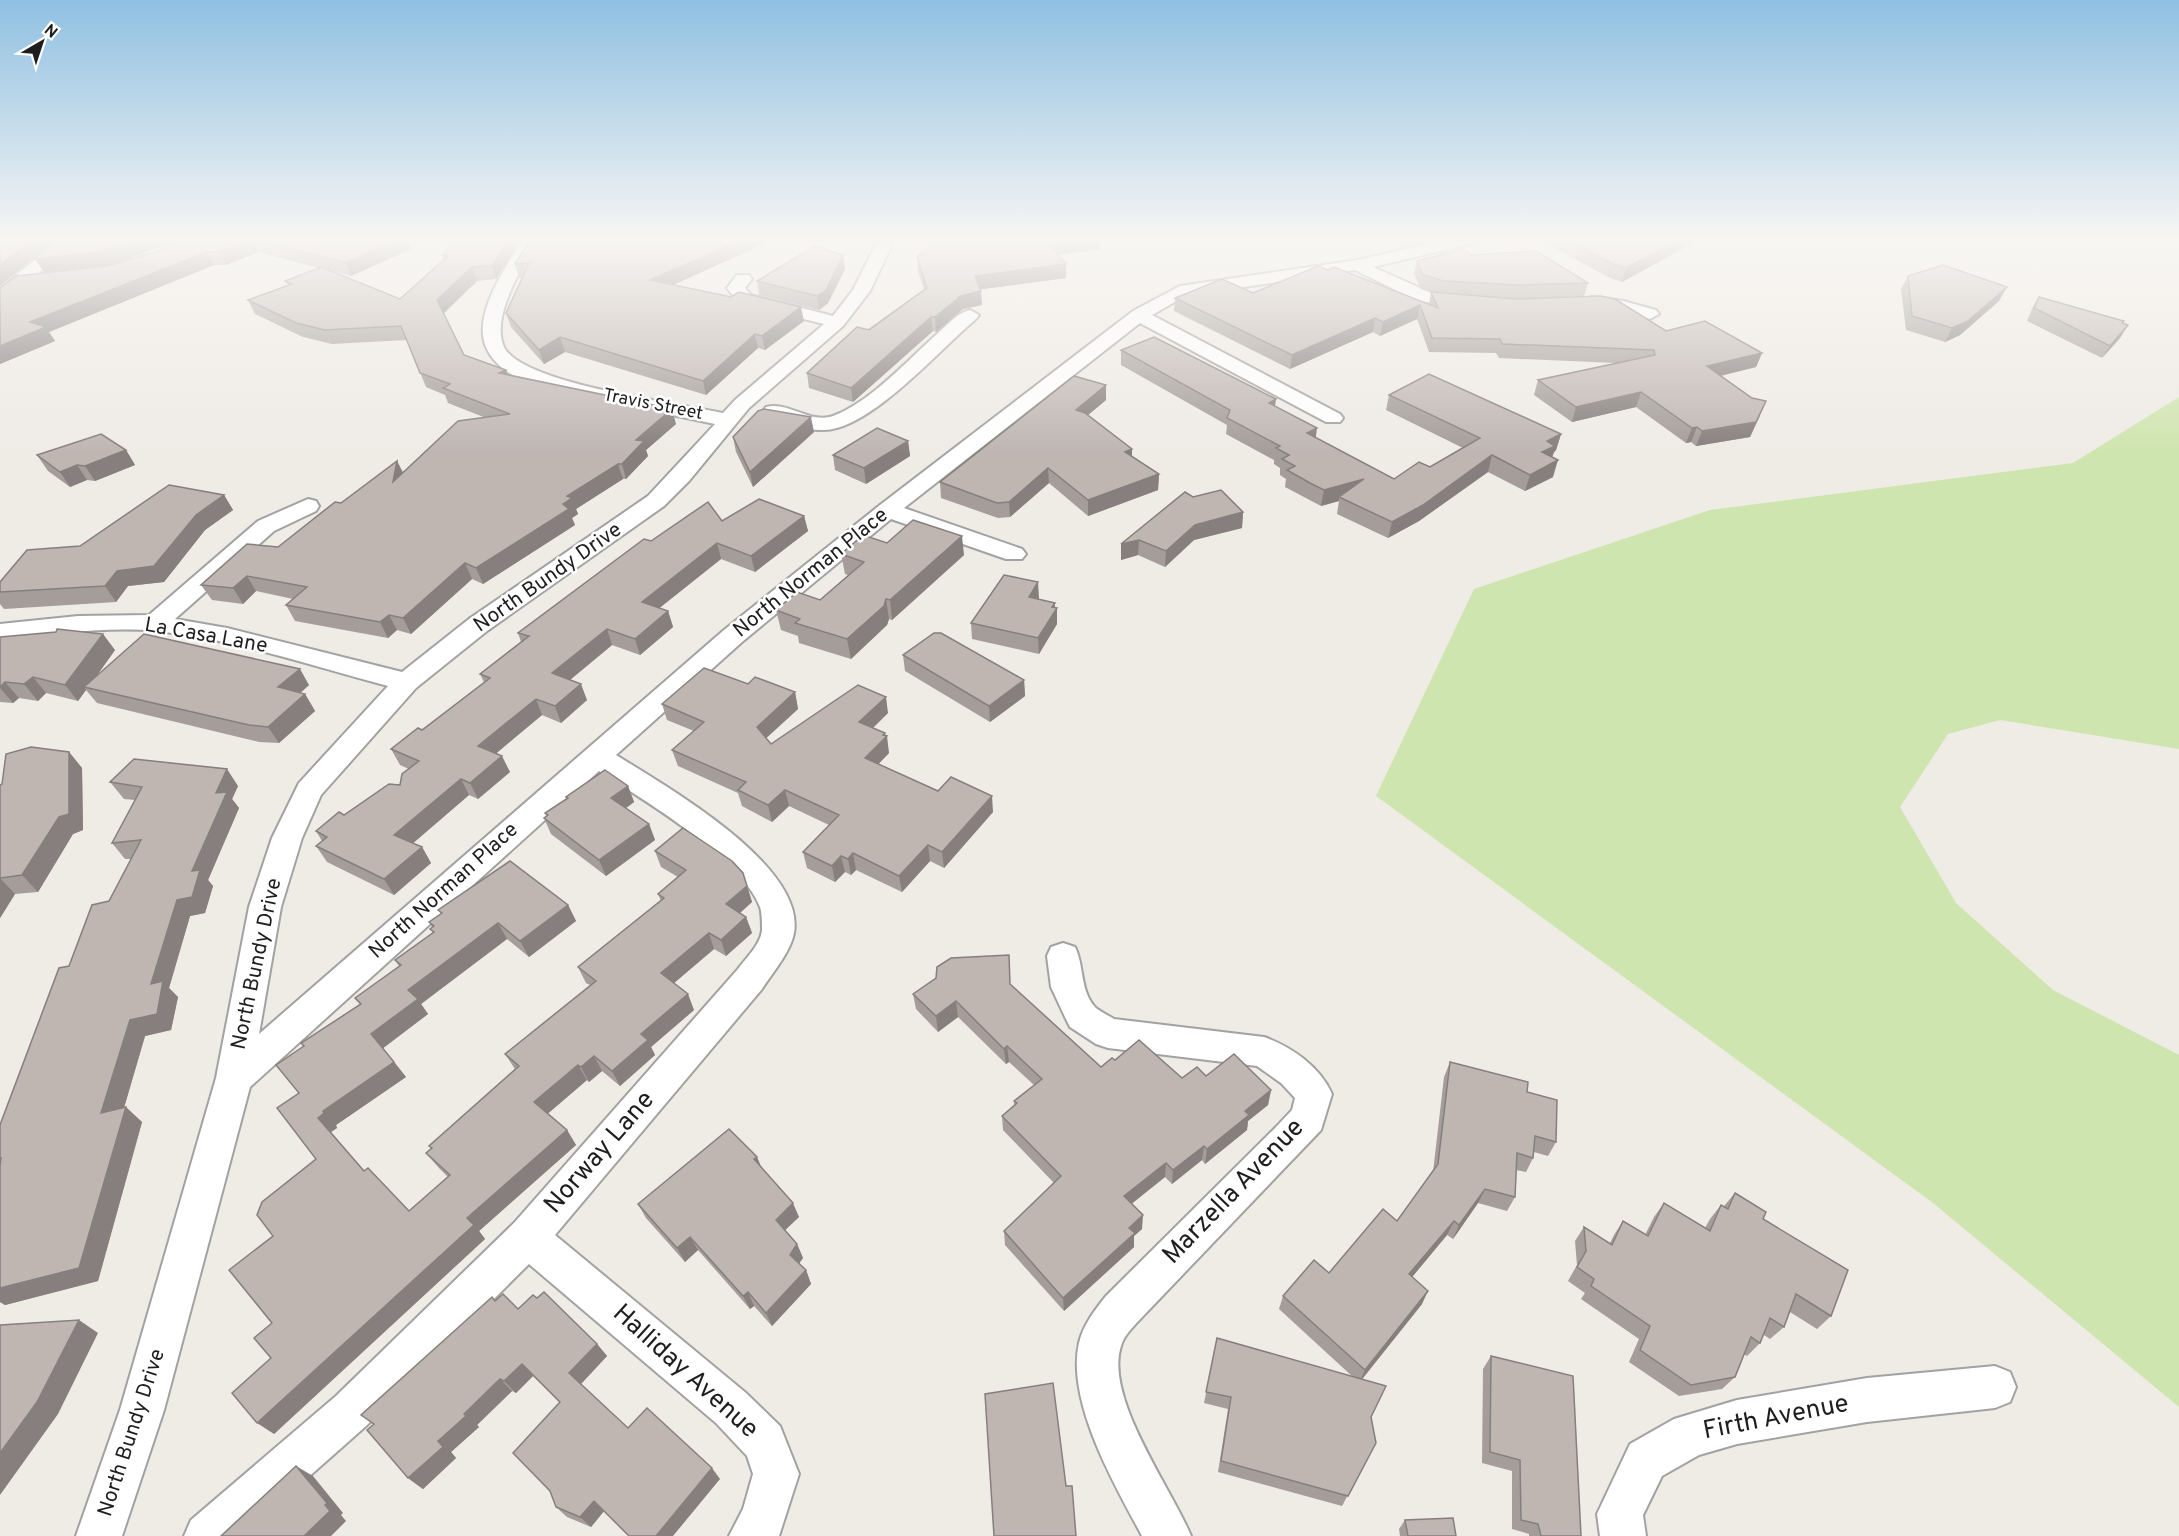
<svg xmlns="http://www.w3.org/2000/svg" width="2179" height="1536" font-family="Overpass,sans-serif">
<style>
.grass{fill:#cfe5af}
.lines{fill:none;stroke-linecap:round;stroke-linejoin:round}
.street-casing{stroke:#a2a2a2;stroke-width:4}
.street{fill:#fff;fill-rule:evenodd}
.wall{fill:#a49d99;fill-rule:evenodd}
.shaded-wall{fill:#867f7d}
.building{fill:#bfb6b2;stroke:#867f7d;stroke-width:1.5}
.labels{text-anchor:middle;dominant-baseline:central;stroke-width:5;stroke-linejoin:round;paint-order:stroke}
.far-street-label{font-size:18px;fill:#1e1e1e;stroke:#fff}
.street-label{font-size:21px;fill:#1e1e1e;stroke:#fff}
.near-street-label{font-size:26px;fill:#1e1e1e;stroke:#fff}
</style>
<rect width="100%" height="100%" fill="#efebe5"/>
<!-- grass -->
<path class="grass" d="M2179 397V749L2000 720 1948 734 1900 807 1956 903 2053 990 2179 1055V1407L1933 1203 1376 796 1474 589 1710 510 2073 463Z"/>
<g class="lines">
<defs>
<g id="street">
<path d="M60 238H78L6 302 0 303V289Z"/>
<path d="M525 238H541C524 262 490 316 504 347 522 384 681 404 723 413L735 400 824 324 739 303 727 288 737 275H749L752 279 745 288 751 295 833 316 853 290 879 238H895L870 291 843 326 749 408 689 481 664 506 487 631 416 688 321 795 302 838 281 907 259 1034 724 630 880 505 1133 311 1180 286 1358 260 1454 238H1484L1482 241 1373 267 1429 292 1473 301 1476 305 1467 310 1416 300 1355 270 1185 296 1152 315 1340 414 1343 418 1340 422H1326L1140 323 904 508 1022 549 1026 554 1022 559H1006L891 519 742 642 616 755C665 786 806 865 794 933 790 953 773 972 762 989L555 1235 746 1393 780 1426 799 1474 779 1536H729L743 1509 753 1474 747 1456 716 1423 529 1264 366 1426 242 1536H184L191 1520 336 1396 514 1223 738 969C746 958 761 944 762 930 762 923 762 913 760 907 741 857 643 800 599 771L250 1087 164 1410 122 1536H76L120 1410 216 1078 249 907 272 838 299 783 388 686C312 666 234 639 156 631 105 626 51 635 0 640V624L78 616 149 615 258 521 308 499 316 501 319 506 316 511 274 531 175 619 227 628 402 672 469 619 648 496 715 424C683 417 652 411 620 404 581 396 504 390 486 347 472 315 507 263 525 238Z"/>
<path d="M1591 297 1623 301 1656 310 1659 314 1650 319 1621 311 1585 306 1582 302Z"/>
<path d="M970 310 979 315 976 319C940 349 871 429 824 430 805 431 784 421 766 415L763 411 766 407C788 401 810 424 833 416 869 403 908 360 937 334 947 325 957 313 970 310Z"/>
<path d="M1063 943 1075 947C1084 965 1080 989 1094 1006 1098 1011 1108 1015 1114 1019L1264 1037C1292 1047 1320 1067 1332 1094L1321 1130 1146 1313C1138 1322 1124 1334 1121 1346 1104 1398 1172 1489 1191 1536H1142L1141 1534C1114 1484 1066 1401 1079 1343 1083 1325 1095 1310 1106 1296L1276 1127 1292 1110 1295 1098 1281 1083 1257 1066 1108 1048 1096 1044 1070 1027 1065 1017 1051 987 1047 956 1051 947Z"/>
<path d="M1995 1366 2010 1372 2016 1387 2010 1402 1995 1408 1867 1422 1737 1444 1699 1455 1662 1476 1643 1515 1646 1536H1600L1597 1514 1630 1444 1674 1419 1737 1400 1867 1378Z"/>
</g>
</defs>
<!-- street casing -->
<use href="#street" class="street-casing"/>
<!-- street -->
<use href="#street" class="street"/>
</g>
<!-- wall -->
<g class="wall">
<path d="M58 238H407L411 249 351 276 329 270 400 299 444 260 442 255 522 238 496 279 477 281 444 313 464 355 508 375 676 424 646 450 648 456 626 479H623L576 509 578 514 572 518 575 525 483 584 472 579 411 634 397 630 388 638 295 621 286 605 293 599 256 591 243 604 212 600 201 585 278 547 341 503 397 461 403 472 486 418 448 403 445 395 426 387 407 340 332 344 303 337 255 314 248 300 288 285 285 281 319 268 258 252 226 265H214L49 332 55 341 0 364V288L102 266 44 272ZM187 238 158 251 107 266Z"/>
<path d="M531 238H767L768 242 673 285 804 321 765 350 758 348 706 395 565 352 544 364 511 327 506 313 522 277 519 278 515 264Z"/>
<path d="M1536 238H1702L1622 282 1610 278Z"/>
<path d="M1009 242 1100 249 1058 255 1066 278 980 289 982 305 963 309 936 332 933 331 853 402 809 388 807 373 924 289 918 271 917 257Z"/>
<path d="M843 255 845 269 828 303 819 310 759 295 757 281Z"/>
<path d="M1472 255 1588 283 1584 296 1514 299 1666 331 1762 353 1756 367 1721 376 1760 416 1750 437 1696 446 1691 442 1686 443 1636 407 1572 422 1534 395 1538 380 1616 363 1499 358 1496 353 1429 352 1417 319 1380 336 1373 332 1290 369 1174 311 1175 298 1253 293 1429 304 1431 292 1434 293 1421 289 1414 274 1417 261Z"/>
<path d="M1908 276 1999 301 1960 335 1945 342 1906 330 1901 289Z"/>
<path d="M2039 297 2122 323 2120 338 2102 358 2027 321 2032 309Z"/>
<path d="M1121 350 1275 406 1316 438 1394 479 1430 467 1463 448 1386 410 1389 395 1561 434 1556 450 1554 452 1552 458 1553 477 1525 491 1488 472 1419 521 1388 538 1337 514 1339 501 1321 506 1285 487 1286 479 1280 475V468L1274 464V460L1226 434 1227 425 1121 365Z"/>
<path d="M1106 400 1088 415 1132 449V457L1159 474 1158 490 1088 516 1049 483 1010 517 998 518 941 498 940 482Z"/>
<path d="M814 432 753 487 736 452 733 437Z"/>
<path d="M908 441 910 456 866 484 835 470 833 455Z"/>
<path d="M126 450 135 465 95 481 87 480 70 487 48 471 37 455Z"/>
<path d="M224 495 233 510 205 530 164 582 128 586 116 602 4 609 0 604V582L80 546Z"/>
<path d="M1243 512 1242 528 1194 540 1165 567 1138 555 1121 560V544Z"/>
<path d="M804 516 808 531 755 572 721 559 659 608 668 611 673 627 640 655 612 645 570 680 587 700 561 723 542 715 496 753 510 772 478 799 469 795 413 843 422 847 431 863 394 895 327 862 316 846 322 841 316 831 400 785 409 769 400 765 391 749 422 730 484 682 480 674 521 642 518 633 651 541 722 521Z"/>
<path d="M887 543 964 555 892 620 889 619 887 625 851 659 799 643 798 636 781 630 776 610 820 600 848 575 845 574 841 554Z"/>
<path d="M1039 598 1038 599 1057 608V624L1039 654 972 639 971 623Z"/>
<path d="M0 637 115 650 95 678 309 685 300 693 305 694 315 711 279 743 259 742 97 703 86 690 78 701 46 693 38 701 19 698 13 703 0 702Z"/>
<path d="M903 655 1024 680 1025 696 990 722 905 671Z"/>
<path d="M748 684 795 692 798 709 766 738 771 744 888 713 873 728 885 736 889 753 878 764 938 791 993 812 944 868 930 861 902 892 856 870 851 875 845 872 835 882 807 868 803 852 829 825 789 806 772 822 742 806 738 793 678 766 672 750 694 731 667 720 662 704Z"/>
<path d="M69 752 82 768 83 830 73 834 38 892 15 894 0 918V785Z"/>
<path d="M110 782 238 786 232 799 239 808 208 880 213 886 205 913 190 916 169 988 178 997 171 1030 145 1036 124 1108 142 1122 98 1281 5 1305 0 1302V1125L69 966 109 901 131 859H125L112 843 135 800 124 799Z"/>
<path d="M628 786 634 802 626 808 649 824 655 840 606 876 551 834 544 818 546 816 545 813 567 799 566 797Z"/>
<path d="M655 851 747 886 752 902 740 913 746 917 752 933 726 956 714 949 674 983 694 1010 651 1047 655 1055 620 1086 602 1071 589 1082 587 1080 548 1113 567 1130 576 1145 479 1231 485 1239 274 1434 271 1358 273 1236 316 1159 299 1093 304 1046 360 1004 355 998 399 966 395 960 433 933 430 929 432 927 429 922 441 914 438 910 568 905 576 921 529 957 507 939 421 1004 428 1014 383 1048 406 1077 336 1125 337 1128 331 1132 364 1171 409 1211 448 1177 438 1167 426 1153 431 1149 429 1146 515 1069 505 1054 590 985 586 983 578 967 661 901 658 894 678 877 661 867Z"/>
<path d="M1011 985 1101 1067 1115 1060 1182 1078 1206 1076 1271 1090 1268 1105 1248 1121 1247 1130 1205 1164 1202 1160 1172 1184 1165 1177 1132 1203 1142 1229 1134 1236V1247L1064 1311 1005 1245 1004 1231 1054 1183 1003 1130 1002 1116 1014 1106V1101L1034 1085 1009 1062 1006 1064 958 1017 938 1032 916 1009 913 994Z"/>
<path d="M1450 1062 1527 1092 1556 1142 1548 1156 1534 1152 1533 1158 1526 1172 1516 1170 1515 1197 1507 1211 1478 1203 1453 1239 1447 1235 1412 1277 1422 1304 1362 1379 1376 1443 1342 1506 1218 1472 1228 1409 1204 1403 1217 1338 1353 1377 1279 1309 1283 1296 1329 1273 1397 1221 1433 1172 1444 1077Z"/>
<path d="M757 1157 761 1168 799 1217 785 1230 797 1244 803 1258 799 1263 806 1270 811 1284 772 1326 754 1306 750 1309 698 1250 685 1262 646 1218 638 1204Z"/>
<path d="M1735 1193 1763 1219 1831 1316 1817 1329 1790 1312 1784 1327 1770 1339 1764 1335 1760 1343 1747 1356 1744 1354 1735 1377 1722 1389 1679 1396 1629 1362 1639 1339 1581 1299 1585 1293 1568 1281 1577 1265 1575 1241 1584 1227 1610 1243 1614 1235 1623 1221 1645 1235 1654 1217 1664 1203 1705 1228 1710 1219 1721 1205 1724 1206Z"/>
<path d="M495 1301 518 1309 597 1344 607 1356 581 1384 628 1428 720 1479 604 1511 591 1527 567 1517 556 1507 560 1403 533 1376 516 1393 512 1391 477 1425 479 1427 451 1452 456 1458 423 1489 408 1478 374 1425 361 1415Z"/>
<path d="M1491 1356 1581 1536H1529V1534L1512 1529V1471L1482 1463 1483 1369Z"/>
<path d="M1405 1520 1456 1536H1400L1399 1529Z"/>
</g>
<!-- shaded-wall -->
<g class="shaded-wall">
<path d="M34 238H57L0 286V265Z"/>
<path d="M142 238H187L107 266 44 272 35 259Z"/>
<path d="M251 238 258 252 226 265 219 252Z"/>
<path d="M400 238H407L411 249 351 276 346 263Z"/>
<path d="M510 238H522L496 279 492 266Z"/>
<path d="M746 238H767L768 242 653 294 650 280Z"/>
<path d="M1084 238H1100V249L1048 256V243Z"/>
<path d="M1682 238H1702L1622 282 1626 268Z"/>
<path d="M207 252 214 265 49 332 55 341 0 364V346L30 322Z"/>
<path d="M843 255 845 269 828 303 819 310 817 296Z"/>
<path d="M1066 264V278L976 290 975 276Z"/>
<path d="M472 267 477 281 443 314 437 300Z"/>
<path d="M2007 287 1999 301 1960 335 1945 342 1952 328Z"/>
<path d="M981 291 982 305 963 309 936 332 935 317 961 296Z"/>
<path d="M1420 305 1417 319 1380 336 1383 322Z"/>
<path d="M801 307 804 321 765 350 762 336Z"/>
<path d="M931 317 933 331 853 402 851 388Z"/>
<path d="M1375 318 1373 332 1290 369 1292 355Z"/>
<path d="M2128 325 2120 338 2102 358 2110 346Z"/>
<path d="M755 334 758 348 706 395 703 381Z"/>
<path d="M560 337 565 352 544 364 539 350Z"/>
<path d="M1762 353 1756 367 1701 380 1707 366Z"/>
<path d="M506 370 511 384 499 373Z"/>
<path d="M1106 385V400L1076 425V410Z"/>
<path d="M1641 392 1636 407 1572 422 1576 407Z"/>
<path d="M1276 399 1274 415 1269 403Z"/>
<path d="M1766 401 1750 437 1696 446 1702 431Z"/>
<path d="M672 409 676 424 646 450 648 456 626 479 622 464 636 440Z"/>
<path d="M811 417 814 432 753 487 750 472Z"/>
<path d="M1697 427 1691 442 1686 443 1692 428Z"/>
<path d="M1317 428 1315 444 1307 433Z"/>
<path d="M1561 434 1556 450 1554 452 1550 462 1542 452 1547 441Z"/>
<path d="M908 441 910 456 866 484 864 468Z"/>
<path d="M1132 449V464L1125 452Z"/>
<path d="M126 450 135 465 95 481 85 466Z"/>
<path d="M1492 455 1488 472 1419 521 1388 538 1392 522Z"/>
<path d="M1558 460 1553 477 1525 491 1530 475Z"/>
<path d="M397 461 404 476 393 482Z"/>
<path d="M618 464 623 479 576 509 578 514 572 518 575 525 483 584 476 568 563 504 567 496Z"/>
<path d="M77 465 87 480 70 487 60 472Z"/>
<path d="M1048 468 1049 483 1010 517 1009 502Z"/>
<path d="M1159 474 1158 490 1088 516V500Z"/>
<path d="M1364 479 1339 497V501L1321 506 1324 490Z"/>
<path d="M224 495 233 510 205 530 164 582 128 586 116 602 105 586 117 571Z"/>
<path d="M1243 512 1242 528 1194 540 1165 567 1166 551 1195 525Z"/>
<path d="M804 516 808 531 755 572 751 556Z"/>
<path d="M962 536 964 555 892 620 890 600Z"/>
<path d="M1139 540 1138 555 1121 560V544Z"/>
<path d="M717 543 721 559 647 618 642 602Z"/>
<path d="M465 563 472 579 411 634 403 618Z"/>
<path d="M247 576 256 591 243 604 233 588Z"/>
<path d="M1038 582 1039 598 1029 613V597Z"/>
<path d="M886 599 889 619 887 625 851 659 847 639Z"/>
<path d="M1055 603V611L1057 608V624L1039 654 1038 638Z"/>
<path d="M668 611 673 627 640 655 635 639Z"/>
<path d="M389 615 397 630 388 638 380 622Z"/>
<path d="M607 629 612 645 559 689 552 673Z"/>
<path d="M103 634 115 650 88 688 84 687 86 690 78 701 65 685Z"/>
<path d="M300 669 309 685 288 704 278 687Z"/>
<path d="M33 677 46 693 38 701 24 684Z"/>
<path d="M1024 680 1025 696 990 722 989 706Z"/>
<path d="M5 682 19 698 13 703 0 688Z"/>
<path d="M581 684 587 700 561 723 555 706Z"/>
<path d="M795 692 798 709 761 743 757 727Z"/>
<path d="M305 694 315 711 279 743 268 727Z"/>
<path d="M886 697 888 713 862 738 859 722Z"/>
<path d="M536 699 542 715 486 762 478 746Z"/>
<path d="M885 733 886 737 887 736 889 753 868 775 865 758Z"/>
<path d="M69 752 82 768 83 830 73 834 38 892 22 875Z"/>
<path d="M502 756 510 772 478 799 470 783Z"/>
<path d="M227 769 238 786 232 799 239 808 208 880 213 886 205 913 190 916 169 988 178 997 171 1030 145 1036 118 1128 101 1113 130 1020 151 984 177 900 192 871 216 793Z"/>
<path d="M461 779 469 795 404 851 394 835Z"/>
<path d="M628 786 634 802 618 814 611 798Z"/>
<path d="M785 790 789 806 772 822 768 805Z"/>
<path d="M992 796 993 812 944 868 942 852Z"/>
<path d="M649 824 655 840 606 876 599 860Z"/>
<path d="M928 845 930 861 902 892 899 876Z"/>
<path d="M422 847 431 863 394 895 384 879Z"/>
<path d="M853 853 856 870 851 875 848 859Z"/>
<path d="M841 856 845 872 835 882 832 866Z"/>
<path d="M0 878 15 894 0 918Z"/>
<path d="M747 886 752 902 732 920 726 904Z"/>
<path d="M568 905 576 921 529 957 520 941Z"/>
<path d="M746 917 752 933 726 956 721 940Z"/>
<path d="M498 923 507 939 421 1004 428 1014 382 1049 371 1034 408 990Z"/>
<path d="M709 933 714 949 667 989 661 973Z"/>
<path d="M688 994 694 1010 651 1047 655 1055 620 1086 612 1071 641 1034Z"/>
<path d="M956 1001 958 1017 938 1032 936 1016Z"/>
<path d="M1007 1046 1009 1062 1006 1064 1004 1049Z"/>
<path d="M594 1056 602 1071 589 1082 581 1067Z"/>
<path d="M394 1062 406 1077 336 1125 337 1128 331 1132 318 1118 323 1111Z"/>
<path d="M578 1065 587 1080 544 1117 534 1102Z"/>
<path d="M1271 1090 1268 1105 1248 1121 1247 1130 1205 1164 1207 1149 1245 1111Z"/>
<path d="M126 1107 142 1122 98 1281 5 1305 0 1302V1288Z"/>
<path d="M567 1130 576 1145 479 1231 485 1239 274 1434 257 1423 467 1218Z"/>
<path d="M1204 1146 1202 1160 1172 1184 1173 1170Z"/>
<path d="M757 1157 763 1171 754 1159Z"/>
<path d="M1166 1163 1165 1177 1124 1210V1196Z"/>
<path d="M1485 1189 1478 1203 1453 1239 1459 1225Z"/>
<path d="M793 1203 799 1217 781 1234 776 1220Z"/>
<path d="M1143 1215 1142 1229 1134 1236V1247L1064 1311 1063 1298 1129 1228Z"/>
<path d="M1454 1221 1447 1235 1403 1288 1409 1274Z"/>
<path d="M690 1237 698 1250 685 1262 677 1248Z"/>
<path d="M797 1244 803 1258 796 1268 790 1255Z"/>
<path d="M806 1270 811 1284 772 1326 766 1313Z"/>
<path d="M1428 1291 1422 1304 1359 1383 1365 1370Z"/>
<path d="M748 1292 754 1306 750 1309 743 1296Z"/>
<path d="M79 1320 98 1333 58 1414 0 1495V1453Z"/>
<path d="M597 1344 607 1356 580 1385 569 1373Z"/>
<path d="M522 1364 533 1376 516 1393 504 1381Z"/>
<path d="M500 1379 512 1391 477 1425 479 1427 451 1452 456 1458 423 1489 408 1478 438 1441Z"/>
<path d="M296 1466 313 1476 343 1513 341 1515 346 1521 331 1536H304Z"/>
<path d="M712 1468 720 1479 673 1536H656Z"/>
<path d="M594 1501 604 1511 591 1527 580 1517Z"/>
</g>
<!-- building -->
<g class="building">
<path d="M0 238H34L0 265Z"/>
<path d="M58 238H142L99 252 35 259Z"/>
<path d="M187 238H400L346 263 251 238 219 252H207L30 322 46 327 0 346V288L16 276 107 266 158 251Z"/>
<path d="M457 238H510L492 266 472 267 437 300 464 355 506 370 499 373 672 409 636 440 644 441 622 464H618L567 496 572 498 563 504 569 509 476 568 465 563 403 618 389 615 380 622 286 605 307 587 247 576 233 588 201 585 247 544 278 547 335 502 341 503 397 461 393 482 458 421 510 414 443 388 450 384 420 373 401 326 325 330 296 323 248 300 292 284 285 281 321 267 400 299 448 256 442 255Z"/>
<path d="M531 238H746L650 280 731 297 739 292 801 307 762 336 755 334 703 381 560 337 539 350 506 313 529 263 515 264Z"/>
<path d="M938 238H980L1009 242 1011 238H1084L1048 243 1066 264 975 276 981 291 961 296 935 317H931L851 388 807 373 857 327 869 330 927 288 917 257Z"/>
<path d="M1564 238H1682L1626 268 1615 265Z"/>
<path d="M815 246 843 255 826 290 817 296 757 281Z"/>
<path d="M1462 249 1472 255 1536 251 1588 283 1517 285 1444 281 1423 275 1417 261Z"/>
<path d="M1943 265 2007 287 1968 321 1952 328 1912 316 1908 276Z"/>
<path d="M1318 266 1328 270 1334 267 1438 308 1431 292 1517 299 1601 296 1615 299 1666 331 1705 321 1762 353 1707 366 1752 398 1766 401 1756 422 1702 431 1697 427 1692 428 1641 392 1576 407 1538 380 1655 355 1654 350 1502 344 1500 339 1432 338 1420 305 1383 322 1375 318 1292 355 1175 298 1222 279 1253 293Z"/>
<path d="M2039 297 2124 321 2122 323 2128 325 2110 346 2034 308Z"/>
<path d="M1154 337 1276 399 1269 403 1317 428 1307 433 1394 479 1419 462 1430 467 1480 438 1389 395 1429 374 1561 434 1547 441 1555 446 1542 452 1558 460 1530 475 1492 455 1423 505 1392 522 1339 497 1364 479 1324 490 1310 483 1287 470 1295 466 1282 459 1289 455 1276 448 1280 446 1227 418 1230 410 1121 350Z"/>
<path d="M1074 376 1106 385 1076 410 1085 413 1132 449 1125 452 1159 474 1088 500 1048 468 1009 502 997 503 940 482Z"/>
<path d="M764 409 811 417 750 472 733 437 758 411Z"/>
<path d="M877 428 908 441 864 468 833 455Z"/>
<path d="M101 434 126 450 85 466 77 465 60 472 37 455Z"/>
<path d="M169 485 224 495 196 515 154 566 117 571 105 586 0 592V582L27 550 80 546Z"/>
<path d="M1221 490 1243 512 1195 525 1166 551 1139 540 1121 544 1185 492 1193 497Z"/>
<path d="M759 499 804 516 751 556 717 543 642 602 668 611 635 639 607 629 552 673 581 684 555 706 536 699 478 746 502 756 470 783 461 779 394 835 422 847 384 879 316 846 327 837 316 831 339 812 344 815 389 784 400 785 402 774 419 761 391 749 418 728 422 730 490 678 480 674 529 636 518 633 644 539 651 541 708 502 722 521Z"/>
<path d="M913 520 962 536 890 600 886 599 884 606 847 639 795 623 800 619 776 610 797 592 820 600 864 562 841 554 863 535 887 543Z"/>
<path d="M1004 575 1038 582 1029 597 1055 603 1052 607 1057 608 1038 638 971 623Z"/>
<path d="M57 629 103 634 65 685 33 677 24 684 5 682 0 687V637L56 632Z"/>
<path d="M934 633H941L1024 680 989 706 903 655Z"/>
<path d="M144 634 300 669 278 687 305 694 268 727 249 725 84 687Z"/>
<path d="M704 668 748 684 755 677 795 692 757 727 771 744 858 685 886 697 859 722 885 733 883 735 887 736 865 758 938 791 951 777 992 796 942 852 928 845 899 876 853 853 848 859 841 856 832 866 803 852 839 815 785 790 768 805 738 790 746 782 672 750 704 722 662 704Z"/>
<path d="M31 747 69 752V814L59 817 22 875 0 878V785L2 784 6 754Z"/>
<path d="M134 759 227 769 216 793 227 792 192 871 200 870 192 897 177 900 151 984 163 981 157 1014 130 1020 101 1113 126 1107 79 1268 0 1288V1166L1 1158H0V1125L59 968 69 966 92 905 109 901 141 840 112 843 142 787 110 782Z"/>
<path d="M605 770 628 786 611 798 649 824 599 860 544 818 548 815 545 813 568 798 566 797Z"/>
<path d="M683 828 732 861 743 873 747 886 726 904 746 917 721 940 709 933 661 973 688 994 641 1034 648 1040 612 1071 594 1056 581 1067 578 1065 534 1102 567 1130 467 1218 474 1225 257 1423 232 1393 271 1358 254 1338 272 1323 229 1270 273 1236 257 1215 262 1202 316 1159 277 1108 299 1093 276 1065 304 1046 301 1043 361 1004 355 998 401 965 395 960 434 932 430 929 434 926 429 922 442 913 438 910 510 861 568 905 520 941 498 923 408 990 418 999 371 1034 394 1062 323 1111 324 1113 318 1118 364 1171 368 1168 409 1211 450 1175 426 1153 432 1148 429 1146 519 1066 505 1054 596 981 578 967 664 898 658 894 686 870 655 851Z"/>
<path d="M1009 955 1010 984 1101 1067 1112 1058 1115 1060 1139 1040 1182 1078 1197 1067 1206 1076 1234 1054 1271 1090 1245 1111 1249 1115 1207 1149 1204 1146 1173 1170 1166 1163 1124 1196 1143 1215 1129 1228 1135 1233 1063 1298 1004 1231 1061 1176 1002 1116 1017 1103 1014 1101 1042 1079 1007 1046 1004 1049 956 1001 936 1016 913 994 936 978 937 967 951 958Z"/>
<path d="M1450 1062 1528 1082 1527 1092 1557 1100 1556 1142 1535 1136 1533 1158 1517 1153 1515 1197 1485 1189 1459 1225 1454 1221 1409 1274 1428 1291 1365 1370 1283 1296 1314 1260 1329 1273 1383 1209 1397 1221 1438 1164Z"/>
<path d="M729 1129 757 1157 754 1159 793 1203 776 1220 797 1244 790 1255 806 1270 766 1313 748 1292 743 1296 690 1237 677 1248 638 1204Z"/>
<path d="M1735 1193 1766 1212 1763 1219 1848 1270 1831 1316 1796 1294 1784 1327 1770 1318 1760 1343 1751 1337 1735 1377 1691 1385 1640 1350 1650 1326 1591 1286 1594 1279 1577 1267 1586 1251 1584 1227 1612 1245 1623 1221 1648 1236 1664 1203 1710 1231 1721 1205 1728 1209Z"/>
<path d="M544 1292 597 1344 569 1373 628 1428 647 1408 712 1468 656 1536H629L594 1501 580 1517 556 1507 550 1491 513 1453 560 1402 522 1364 504 1381 500 1379 464 1414 466 1416 438 1441 443 1447 408 1478 367 1430 374 1424 361 1415 492 1297 495 1301 503 1294 518 1309 533 1295 537 1298Z"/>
<path d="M79 1320 37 1402 0 1453V1325Z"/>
<path d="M1217 1338 1386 1386 1371 1417 1376 1443 1348 1496 1221 1461 1231 1397 1206 1392Z"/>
<path d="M1491 1356 1573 1376 1581 1536H1541L1538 1524 1521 1520 1520 1460 1490 1452Z"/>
<path d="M1053 1383 1066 1486H1072L1076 1536H994L985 1394Z"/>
<path d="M296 1466 327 1503 325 1505 330 1511 304 1536H221Z"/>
<path d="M1453 1518 1456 1536H1408L1405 1520Z"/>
</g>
<!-- sky -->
<linearGradient id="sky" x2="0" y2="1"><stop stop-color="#8fc0e2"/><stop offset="0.53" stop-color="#f8f6f3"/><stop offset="1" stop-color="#f8f6f3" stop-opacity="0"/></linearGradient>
<rect width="2179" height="453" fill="url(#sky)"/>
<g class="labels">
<!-- far-street labels -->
<g class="far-street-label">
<text transform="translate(653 405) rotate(11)">Travis Street</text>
</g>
<!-- street labels -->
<g class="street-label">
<text transform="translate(811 573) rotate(-39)">North Norman Place</text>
<text transform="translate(548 578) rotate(-35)">North Bundy Drive</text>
<text transform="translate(206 636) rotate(10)">La Casa Lane</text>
<text transform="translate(444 891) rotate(-42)">North Norman Place</text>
<text transform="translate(257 964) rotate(-78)">North Bundy Drive</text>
<text transform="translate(132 1433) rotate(-72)">North Bundy Drive</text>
</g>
<!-- near-street labels -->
<g class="near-street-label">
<text transform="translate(600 1153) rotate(-49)">Norway Lane</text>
<text transform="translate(1234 1192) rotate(-46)">Marzella Avenue</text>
<text transform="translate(685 1372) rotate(42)">Halliday Avenue</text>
<text transform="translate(1776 1418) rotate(-11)">Firth Avenue</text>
</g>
</g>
<!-- north arrow -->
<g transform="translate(42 42) rotate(39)" stroke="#ffffff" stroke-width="4.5" paint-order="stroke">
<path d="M0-4.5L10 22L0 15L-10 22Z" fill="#1e1e1e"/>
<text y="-9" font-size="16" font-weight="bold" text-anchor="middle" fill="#1e1e1e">N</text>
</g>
</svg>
